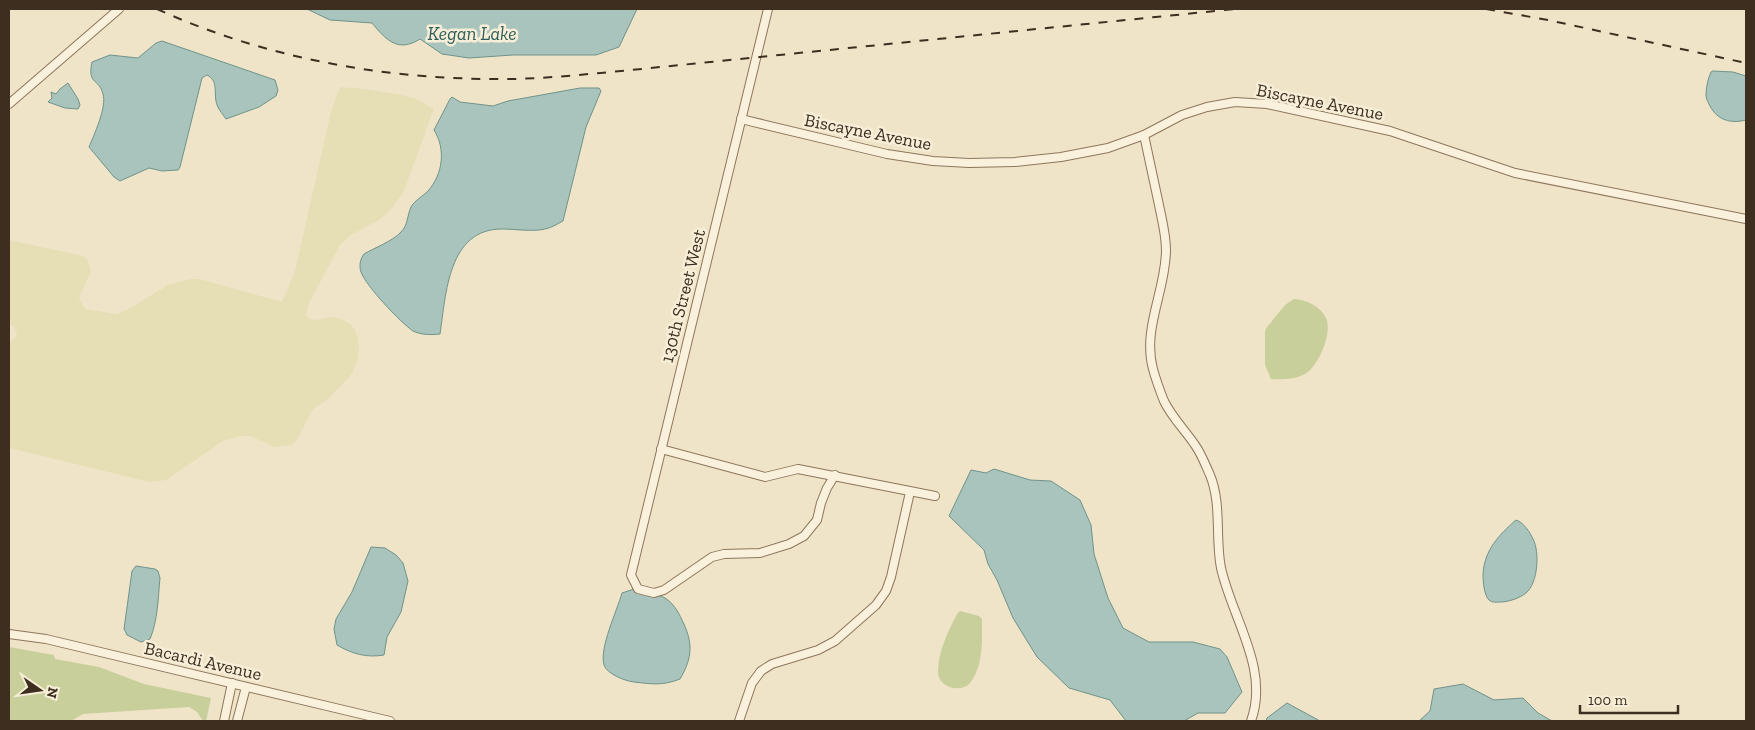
<svg xmlns="http://www.w3.org/2000/svg" width="1755" height="730" font-family="'Zilla Slab',serif">
<style>
.farmland{fill:#e6deb5}
.green{fill:#c9cf9b}
.water{fill:#a9c4bc;stroke:#6f938a}
.lines{fill:none;stroke-linecap:round;stroke-linejoin:round}
.minor-casing{stroke:#8d765c;stroke-width:10}
.minor{stroke:#faf1dc;stroke-width:8}
.rail{stroke:#3d2e20;stroke-width:2;stroke-dasharray:9 9;stroke-linecap:butt}
.labels{text-anchor:middle;dominant-baseline:central;stroke-width:5;stroke-linejoin:round;paint-order:stroke}
.street-label{font-size:18px;fill:#3d2e20;stroke:#f7eed8}
.water-label{font-size:19px;font-style:italic;fill:#2f5d5a;stroke:#f7eed8}
</style>
<rect width="100%" height="100%" fill="#f0e4c8"/>
<!-- farmland -->
<path class="farmland" d="M340 87 365 89 402 95 416 99 434 109 403 193 388 213 379 220 351 235 340 245 308 305 306 316 310 319 315 320 332 317 343 320 350 324 355 330 358 338 359 350 357 362 351 375 328 399 313 409 297 440 291 445 274 447 251 436H240L223 441 166 480 150 482 9 448V343L17 335 15 329 9 322V240L83 256 87 259 90 267 91 272 79 298 85 309 116 314 129 309 168 285 190 279H199L282 302 295 271 331 112Z"/>
<!-- green -->
<g class="green">
<path d="M1294 299C1307 300 1320 306 1326 318 1333 333 1318 367 1305 374 1296 379 1281 380 1271 379L1265 365V331L1267 327 1285 305Z"/>
<path d="M960 611 979 616 982 619C982 640 984 665 970 683 961 694 938 687 938 672 938 652 948 631 957 614Z"/>
<path d="M9 647 54 655 55 659 99 667 144 684 211 698 206 721H203L197 712 189 707 83 714 71 721H9Z"/>
</g>
<!-- water -->
<g class="water">
<path d="M307 9H637L619 47 596 55H513L469 58 442 54 420 39C398 53 386 40 372 23L330 20Z"/>
<path d="M162 41 275 80 278 90 276 96 259 107 226 119C222 113 217 108 216 101 214 90 218 81 207 75L202 78 180 167 178 170 162 171 149 168 120 181 114 177 89 147C94 135 107 107 103 94 99 78 87 85 92 62L110 55 138 58 156 43Z"/>
<path d="M1713 71 1733 72 1746 76V120C1731 124 1717 120 1710 106 1708 102 1706 99 1706 95 1706 88 1708 78 1711 72Z"/>
<path d="M68 83 78 99 80 105 78 109 65 108 48 102 52 98 51 92 56 94 60 89Z"/>
<path d="M580 88H599L601 91 586 127 563 221C557 224 551 228 545 229 533 232 515 229 502 229 448 229 446 294 440 334 431 335 421 335 413 331 400 322 366 286 361 272 359 266 360 259 364 254 374 248 393 241 401 232 408 225 407 216 411 207 414 201 423 196 428 191 443 174 446 149 434 130L450 99 452 97 460 102 493 106 508 101Z"/>
<path d="M994 469 1030 480 1051 481 1080 500 1091 525 1094 554 1108 598 1123 628 1149 642H1193L1220 649 1227 657 1242 692 1225 713H1198L1184 721H1126L1110 700 1069 688 1037 657 1013 618 997 580 988 564 984 550 949 516 971 470 986 473Z"/>
<path d="M1516 520C1523 522 1530 532 1533 539 1540 552 1538 583 1526 593 1520 598 1508 602 1501 602 1497 602 1492 603 1489 600 1484 595 1483 581 1483 575 1484 550 1499 535 1516 520Z"/>
<path d="M371 547 385 548 396 555 403 563 408 581 401 612 387 637 384 655C367 658 352 654 337 645L334 629 336 619 352 592Z"/>
<path d="M136 566 155 569 158 571 160 578C158 598 158 620 150 639L141 642 127 635 124 629 132 571Z"/>
<path d="M634 589C644 592 656 593 665 598 673 603 678 611 682 620 693 642 693 657 680 679 662 686 652 684 634 682 625 681 607 674 604 665 599 648 617 611 622 593Z"/>
<path d="M1463 684 1494 700 1523 698 1538 713 1552 721H1419L1430 711 1434 689Z"/>
<path d="M1287 703 1320 721H1266L1267 718Z"/>
</g>
<g class="lines">
<defs>
<g id="minor">
<path d="M768 9 631 575 638 589 654 593 664 590 712 557 724 554 760 553 789 544 804 536 817 520 821 503 827 488 835 475"/>
<path d="M9 104 119 9"/>
<path d="M741 119 887 154 933 161 969 163 1015 162 1061 157 1108 148 1144 135 1182 115 1207 107 1235 102 1267 104 1390 131 1515 173 1746 219"/>
<path d="M1144 135C1149 158 1154 182 1159 205 1162 220 1166 235 1166 250 1166 290 1142 329 1153 369 1156 380 1160 391 1164 401 1172 418 1187 432 1197 448 1202 456 1206 466 1210 475 1222 504 1215 538 1221 568 1232 618 1270 669 1251 721"/>
<path d="M661 449 765 477 798 469 935 496"/>
<path d="M9 634 46 639 390 721"/>
<path d="M224 721 232 683"/>
<path d="M237 721 246 687"/>
<path d="M739 721 752 683 761 671 772 664 818 650 835 641 876 605 886 591 891 577 910 492"/>
</g>
</defs>
<!-- minor casing -->
<use href="#minor" class="minor-casing"/>
<!-- minor -->
<use href="#minor" class="minor"/>
<!-- rail -->
<g class="rail">
<path d="M157 9C260 56 376 78 489 79 533 80 577 75 621 71L1235 9"/>
<path d="M1486 9 1548 20 1746 63"/>
</g>
</g>
<g class="labels">
<!-- street labels -->
<g class="street-label">
<text transform="translate(1320 102) rotate(11)">Biscayne Avenue</text>
<text transform="translate(868 132) rotate(11)">Biscayne Avenue</text>
<text transform="translate(683 296) rotate(-76)">130th Street West</text>
<text transform="translate(203 661) rotate(13)">Bacardi Avenue</text>
</g>
<!-- water labels -->
<g class="water-label">
<text x="472" y="33">Kegan Lake</text>
</g>
</g>
<!-- border -->
<rect width="1755" height="730" fill="none" stroke="#3d2e20" stroke-width="20"/>
<!-- north arrow -->
<g transform="translate(40 690) rotate(103)" stroke="#f7eed8" stroke-width="4" paint-order="stroke">
<path d="M0-4L9 19L0 12L-9 19Z" fill="#3d2e20"/>
<text y="-8" font-size="14" font-weight="bold" text-anchor="middle" fill="#3d2e20">N</text>
</g>
<!-- scale -->
<path d="M1580 705v8h98v-8" fill="none" stroke="#3d2e20" stroke-width="2.5"/>
<text x="1588" y="705" font-size="15" fill="#3d2e20" stroke="#f7eed8" stroke-width="4" paint-order="stroke">100 m</text>
</svg>
